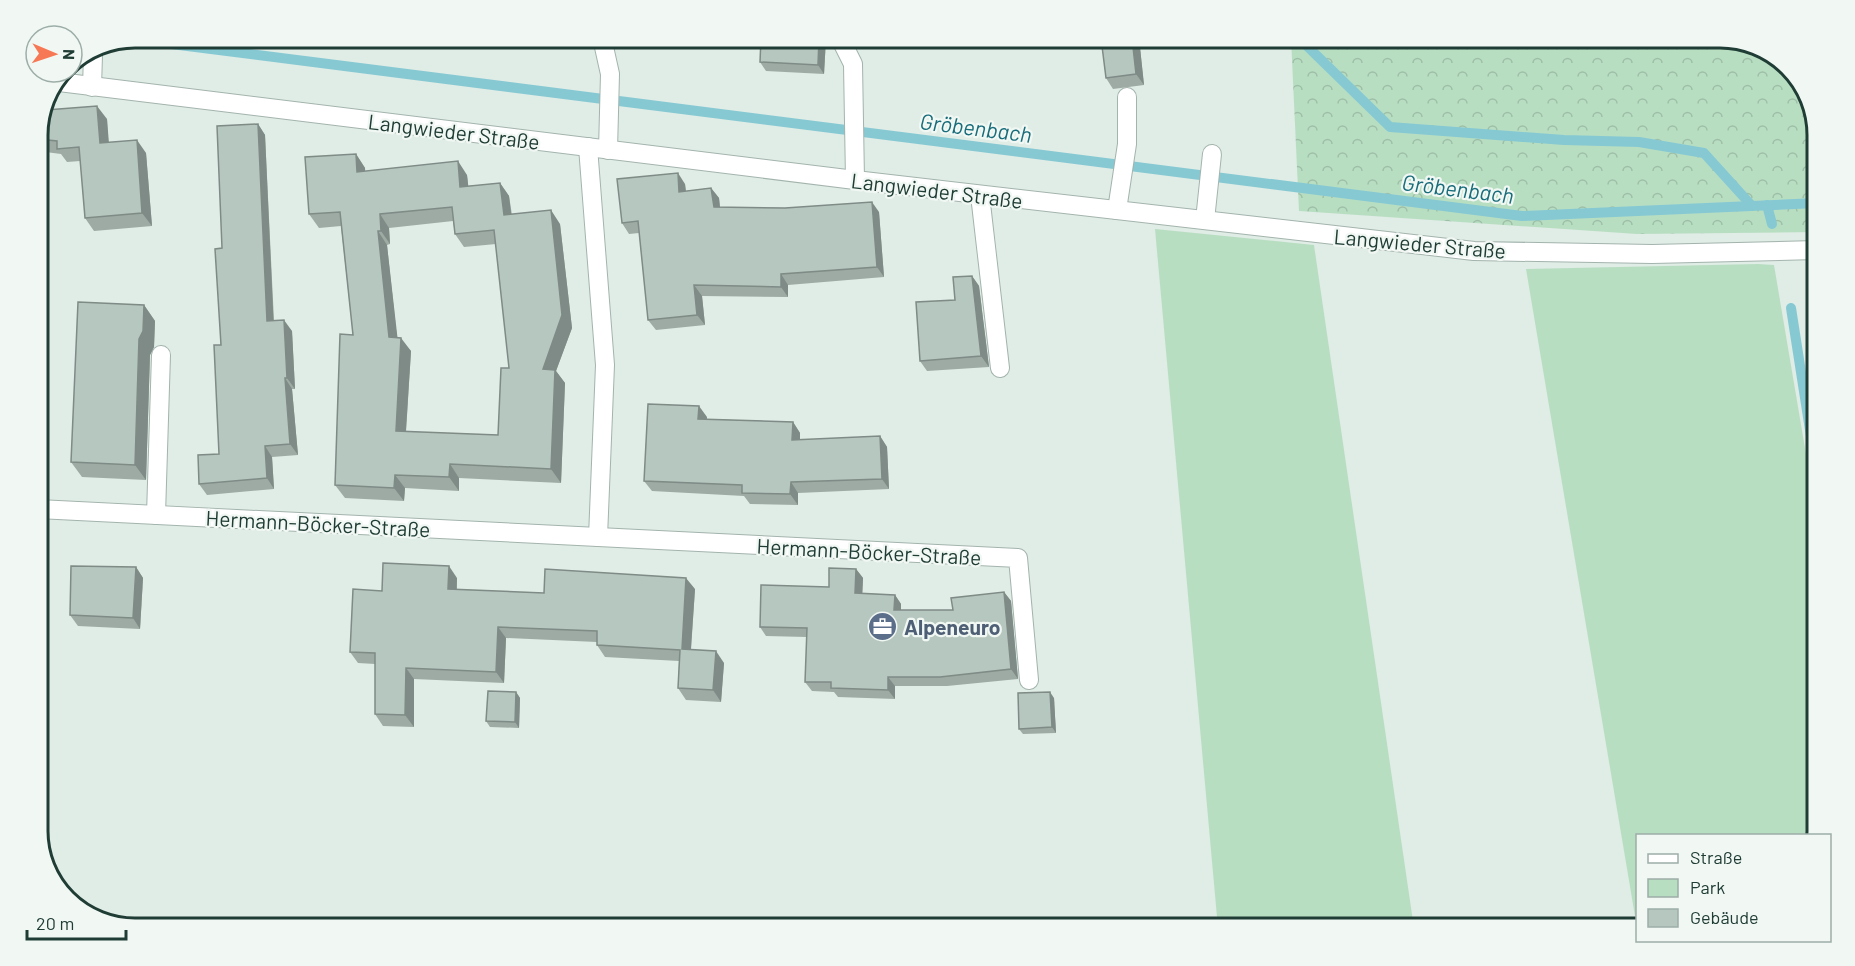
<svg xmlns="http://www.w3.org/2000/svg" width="1855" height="966" font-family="Barlow,sans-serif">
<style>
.green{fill:#b8dec2}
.forest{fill:url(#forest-crowns)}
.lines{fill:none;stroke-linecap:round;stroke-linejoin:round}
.stream{stroke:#86c9d3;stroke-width:10}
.minor-casing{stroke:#a3b4ad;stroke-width:20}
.minor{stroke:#fff;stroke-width:18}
.wall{fill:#9daba4;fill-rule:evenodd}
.shaded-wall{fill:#7f8b86}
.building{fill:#b6c7bf;stroke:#7f8b86;stroke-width:1.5;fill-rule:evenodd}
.labels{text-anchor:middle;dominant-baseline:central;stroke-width:4.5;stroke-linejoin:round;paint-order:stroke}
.street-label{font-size:21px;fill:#203d35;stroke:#f1f8f4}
.service-label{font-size:21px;font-weight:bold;fill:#4e5e75;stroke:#f1f8f4;text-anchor:start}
.water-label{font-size:22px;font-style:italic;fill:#196d7b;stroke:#f1f8f4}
.rim{fill:none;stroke:#203d35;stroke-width:3}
</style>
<defs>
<pattern id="forest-crowns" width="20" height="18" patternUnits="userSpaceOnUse" patternTransform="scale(1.5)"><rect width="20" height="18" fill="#b8dec2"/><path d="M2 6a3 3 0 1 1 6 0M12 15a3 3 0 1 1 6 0" fill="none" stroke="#9ebfa7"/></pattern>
</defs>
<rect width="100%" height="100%" fill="#e0ece6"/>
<!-- green -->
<g class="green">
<path d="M408 38H456L457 44Z"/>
<path d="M1155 229 1314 245 1414 928H1218Z"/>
<path d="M1758 264 1774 265 1817 519V831L1816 836H1638L1637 928 1526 269Z"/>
</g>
<!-- forest -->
<path class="forest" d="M1291 38H1720L1763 48 1801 81 1817 129V232L1637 234 1299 211Z"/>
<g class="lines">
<!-- stream -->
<g class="stream">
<path d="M1306 38 1307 46 1390 127 1564 140 1639 142 1704 153 1752 206"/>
<path d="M132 39 1522 216 1817 203"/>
<path d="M1767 205 1772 224"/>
<path d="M1791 308 1817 475"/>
</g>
<defs>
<g id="minor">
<path d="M602 38 610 74 608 150"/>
<path d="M840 38 853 64 855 180"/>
<path d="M59 82 855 180 1474 251 1652 254 1817 250"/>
<path d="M92 87 93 55"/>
<path d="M588 147 605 365 598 537 1018 558 1029 680"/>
<path d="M980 195 1000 368"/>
<path d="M1117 210 1127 144V97"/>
<path d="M1205 220 1212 154"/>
<path d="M38 509 598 537"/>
<path d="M156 515 161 355"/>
</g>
</defs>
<!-- minor casing -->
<use href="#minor" class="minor-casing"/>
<!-- minor -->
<use href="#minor" class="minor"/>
</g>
<!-- wall -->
<g class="wall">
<path d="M761 38H826L824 74 766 71 760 62Z"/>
<path d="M1139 38 1144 85 1113 89 1106 78Z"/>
<path d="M107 119 108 142 146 153 152 226 94 231 85 218 80 161 67 162 61 154 38 151V129Z"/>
<path d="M258 124 265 135 274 321 292 331 295 389H292L298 455 272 457 274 489 207 495 199 484 219 454 222 248Z"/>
<path d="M356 154 365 168V171L467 175 468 186 500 183 509 196 512 215 560 224 572 328 556 371 565 383 561 483 459 478V491L405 488 404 501 345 498 335 485 353 335 341 226 319 228 309 214ZM453 221 455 234 464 247 496 244 509 368 498 435 406 432 411 351 397 338 387 245 390 244 389 228Z"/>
<path d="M685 184 686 191 711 188 719 198 720 207 879 212 884 277 788 285V297L702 296 705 325 656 330 648 320 639 233 629 234 622 223Z"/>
<path d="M972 276 979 286 989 367 927 371 920 361 955 300Z"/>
<path d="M144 305 155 321 154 347 150 355 146 480 82 477 71 462Z"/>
<path d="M707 417 706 419 793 422 800 433V440L880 436 887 447 889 489 798 493V505L750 504 744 496 652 491 644 481Z"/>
<path d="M136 567 143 578 140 629 78 626 70 615Z"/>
<path d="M856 569 863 578 862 593 895 595 901 604V610H953L1004 592 1011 601 1018 679 947 686H895V699L838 697 834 692 812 691 805 682 807 637 766 636 760 627 829 587Z"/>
<path d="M457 578V590L544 593 695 589 691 650 724 663 721 702 686 700 678 688 679 661 605 657 597 645V642L506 638 504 683 414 679V727L383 726 375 714V664L358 663 350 652 382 591Z"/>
<path d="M38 633 47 645 49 687H38Z"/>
<path d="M516 692 520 698 519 728 490 727 486 721Z"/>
<path d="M1054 698 1056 733 1023 734 1019 729Z"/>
</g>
<!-- shaded-wall -->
<g class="shaded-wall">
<path d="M819 38H826L824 74 818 65Z"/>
<path d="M1132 38H1139L1144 85 1136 74Z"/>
<path d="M97 106 107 119 110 156 100 143Z"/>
<path d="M258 124 265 135 274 332 267 321Z"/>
<path d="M137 140 146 153 152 226 142 213Z"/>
<path d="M356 154 365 168 366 185 357 172Z"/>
<path d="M458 161 467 175 470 200 460 187Z"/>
<path d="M678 173 685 184 687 203 679 192Z"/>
<path d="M500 183 509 196 513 229 504 215Z"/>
<path d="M711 188 719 198 721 218 714 207Z"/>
<path d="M872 202 879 212 884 277 877 267Z"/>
<path d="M551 210 560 224 572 328 556 371 565 383 561 483 551 469 543 369Z"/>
<path d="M380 214 389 228 390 244 381 231Z"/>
<path d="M378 231 387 245 399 351 389 337Z"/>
<path d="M781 274 788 285V297L781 287Z"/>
<path d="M972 276 979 286 989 367 981 356Z"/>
<path d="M694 285 702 296 705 325 697 315Z"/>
<path d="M144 305 155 321 154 347 150 355 146 480 135 465 139 339Z"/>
<path d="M284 320 292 331 295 389 287 378Z"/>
<path d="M401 338 411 351 405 445 396 431Z"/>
<path d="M285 378 292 389 298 455 290 444Z"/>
<path d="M699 406 707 417 706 430 698 419Z"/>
<path d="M793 422 800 433V451L792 440Z"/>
<path d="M880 436 887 447 889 489 882 479Z"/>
<path d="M265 446 272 457 274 489 267 478Z"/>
<path d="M450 464 459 478V491L449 477Z"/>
<path d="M395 475 405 488 404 501 394 488Z"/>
<path d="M791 482 798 493V505L790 494Z"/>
<path d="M449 566 457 578 456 601 448 589Z"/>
<path d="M136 567 143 578 140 629 133 618Z"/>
<path d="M856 569 863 578 862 603 855 593Z"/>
<path d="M686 578 695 589 690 661 682 649Z"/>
<path d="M1004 592 1011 601 1018 679 1011 669Z"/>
<path d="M895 595 901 604V619L894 610Z"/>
<path d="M498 627 506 638 504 683 496 672Z"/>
<path d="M38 633 47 645 49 687 39 672Z"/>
<path d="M716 651 724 663 721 702 713 690Z"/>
<path d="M406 668 414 679V727L405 715Z"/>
<path d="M888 677 895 686V699L888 690Z"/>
<path d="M516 692 520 698 519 728 515 722Z"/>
<path d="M1050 692 1054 698 1056 733 1052 727Z"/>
</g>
<!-- building -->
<g class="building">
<path d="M761 38H819L818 65 760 62Z"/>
<path d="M1101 38H1132L1136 74 1106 78Z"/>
<path d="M97 106 100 143 137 140 142 213 85 218 79 147 57 149V141L38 139V129L46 110Z"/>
<path d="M258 124 267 321 284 320 287 378H285L290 444 265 446 267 478 199 484 198 455 219 454 214 345H221L215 249 222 248 217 126Z"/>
<path d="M356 154 357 172 458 161 460 187 500 183 504 215 551 210 562 315 543 369 555 370 551 469 450 464 449 477 395 475 394 488 335 485 340 334 353 335 340 212 309 214 305 157ZM452 207 455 234 494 230 509 368H501L498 435 396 431 401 338 389 337 378 231H381L380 214Z"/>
<path d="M678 173 679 192 711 188 714 207 785 208 872 202 877 267 781 274V287L694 285 697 315 648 320 638 221 622 223 617 179Z"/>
<path d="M972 276 981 356 920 361 916 302 955 300 953 277Z"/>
<path d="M78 302 144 305 143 331 139 339 135 465 71 462Z"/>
<path d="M648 404 699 406 698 419 793 422 792 440 880 436 882 479 791 482 790 494 742 493V485L644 481Z"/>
<path d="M383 563 449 566 448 589 544 593 545 569 686 578 682 649 716 651 713 690 678 688 680 650 597 645V631L498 627 496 672 406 668 405 715 375 714V653L350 652 353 589 382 591Z"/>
<path d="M71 566 136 567 133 618 70 615Z"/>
<path d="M829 568 856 569 855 593 895 595 894 610H953L951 598 1004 592 1011 669 940 677H888V690L831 688V682H805L807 628 760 627 761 585 829 587Z"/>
<path d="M488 691 516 692 515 722 486 721Z"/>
<path d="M1050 692 1052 727 1019 729 1018 693Z"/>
</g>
<!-- icons -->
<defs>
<symbol id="office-disc" viewBox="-11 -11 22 22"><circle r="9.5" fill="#5c6f8a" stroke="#f1f8f4"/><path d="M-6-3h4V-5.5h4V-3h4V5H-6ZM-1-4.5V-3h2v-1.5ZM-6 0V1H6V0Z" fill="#fff"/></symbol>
</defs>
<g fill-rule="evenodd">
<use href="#office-disc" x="866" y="610" width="33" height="33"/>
</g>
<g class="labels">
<!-- street labels -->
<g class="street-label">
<text transform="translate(454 131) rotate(7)">Langwieder Straße</text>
<text transform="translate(937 190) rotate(7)">Langwieder Straße</text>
<text transform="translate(1420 243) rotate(5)">Langwieder Straße</text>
<text transform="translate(318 523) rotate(3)">Hermann-Böcker-Straße</text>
<text transform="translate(869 551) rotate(3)">Hermann-Böcker-Straße</text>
</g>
<!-- service labels -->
<g class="service-label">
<text x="904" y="626">Alpeneuro</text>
</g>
<!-- water labels -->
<g class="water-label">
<text transform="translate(976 127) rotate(7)">Gröbenbach</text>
<text transform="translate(1458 188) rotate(7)">Gröbenbach</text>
</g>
</g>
<!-- crop -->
<path d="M0 0H1855V966H0ZM135 48H1720A87 87 0 0 1 1807 135V831A87 87 0 0 1 1720 918H135A87 87 0 0 1 48 831V135A87 87 0 0 1 135 48Z" fill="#f1f8f4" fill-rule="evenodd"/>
<path class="rim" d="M135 48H1720A87 87 0 0 1 1807 135V831A87 87 0 0 1 1720 918H135A87 87 0 0 1 48 831V135A87 87 0 0 1 135 48Z"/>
<!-- legend -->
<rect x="1636" y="834" width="195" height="108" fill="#f1f8f4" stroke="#9dada8" stroke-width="1.5"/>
<rect x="1648" y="854" width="30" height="9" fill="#ffffff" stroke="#9dada8" stroke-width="1.5"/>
<text x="1690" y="864" font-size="18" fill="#203d35">Straße</text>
<rect x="1648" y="879" width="30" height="18" fill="#b8dec2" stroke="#9dada8" stroke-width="1.5"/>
<text x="1690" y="894" font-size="18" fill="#203d35">Park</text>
<rect x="1648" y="909" width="30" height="18" fill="#b6c7bf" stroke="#9dada8" stroke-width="1.5"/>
<text x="1690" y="924" font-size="18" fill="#203d35">Gebäude</text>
<!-- north arrow -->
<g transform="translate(54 54) rotate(92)"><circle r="28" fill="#f1f8f4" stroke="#9dada8" stroke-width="1.5"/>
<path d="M0-4.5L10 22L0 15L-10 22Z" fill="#f77854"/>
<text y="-9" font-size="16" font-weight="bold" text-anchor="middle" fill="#203d35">N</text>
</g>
<!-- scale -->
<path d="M27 930v9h99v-9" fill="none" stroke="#203d35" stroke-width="3"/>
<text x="36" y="930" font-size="18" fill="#203d35" stroke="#f1f8f4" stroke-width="4.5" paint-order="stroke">20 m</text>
</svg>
